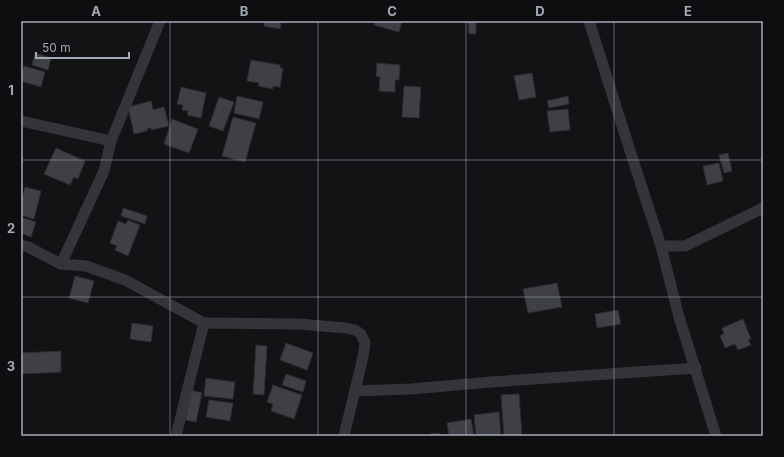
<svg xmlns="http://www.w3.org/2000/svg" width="784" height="457" font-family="Inter,sans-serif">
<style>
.building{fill:#3f4045;stroke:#2d2d31}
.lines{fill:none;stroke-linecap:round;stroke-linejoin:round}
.minor{stroke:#34353a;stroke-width:11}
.grid{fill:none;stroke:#a3aab7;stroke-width:1;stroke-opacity:0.55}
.neatline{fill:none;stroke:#a3aab7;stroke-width:1.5}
.grid-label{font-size:13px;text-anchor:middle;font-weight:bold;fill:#a3aab7}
</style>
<rect width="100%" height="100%" fill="#131315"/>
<!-- building -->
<g class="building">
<path d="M265 21H287L286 23 281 22 280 29 264 26Z"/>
<path d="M375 21H402L399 32 374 25Z"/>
<path d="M468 21H476V34H469Z"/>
<path d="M35 53 51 58 48 70 32 65Z"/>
<path d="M251 60 280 65V68H283L280 87 273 86V89L258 86 259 83 247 81Z"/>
<path d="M377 63 400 65 399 80H395V92L379 91 380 77 376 76Z"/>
<path d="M24 66 45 72 41 87 21 81V76Z"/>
<path d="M532 73 536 97 519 100 514 76Z"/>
<path d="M404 86 421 87 419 118 402 117Z"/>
<path d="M181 87 206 93 201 118 187 115 188 111 182 110 183 105 177 104Z"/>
<path d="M237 96 263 102 259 119 234 113Z"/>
<path d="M568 96 569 104 549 108 547 101Z"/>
<path d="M219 97 234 102 223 131 209 126Z"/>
<path d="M151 101 153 110 164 107 169 126 151 130V128L147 129V131L134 134 128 107Z"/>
<path d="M568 109 570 130 550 132 547 111Z"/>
<path d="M233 117 256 123 245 162 222 156Z"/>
<path d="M172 119 198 129 189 153 164 144Z"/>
<path d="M56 148 85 161 78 179 74 177 70 185 44 174Z"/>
<path d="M728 153 732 171 724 173 719 155Z"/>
<path d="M719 163 723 181 707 185 703 166Z"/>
<path d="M25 187 41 191 34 219 21 215V203Z"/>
<path d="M123 208 147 216 145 224 121 216Z"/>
<path d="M21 217 36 222 31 237 21 233Z"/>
<path d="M128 220 140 225 128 256 115 250 117 246 110 243 118 221 126 224Z"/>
<path d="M75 276 94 281 88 303 69 298Z"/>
<path d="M557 283 562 307 528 313 523 289Z"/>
<path d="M618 310 621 324 597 328 595 314Z"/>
<path d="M743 319 751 339 748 340 751 345 738 350 735 344 725 348 720 336 724 334 722 328Z"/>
<path d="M132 323 153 326 151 342 130 339Z"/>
<path d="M286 343 313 353 307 370 280 360Z"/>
<path d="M256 345 267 346 264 395 253 394Z"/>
<path d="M61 351V372L21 374V353Z"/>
<path d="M286 374 306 381 303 392 282 385Z"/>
<path d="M206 378 235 382 233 399 204 396Z"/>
<path d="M273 385 302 395 294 419 271 411 273 404 267 402Z"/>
<path d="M191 390 202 393 196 422 185 420Z"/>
<path d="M519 394 522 436H504L501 395Z"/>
<path d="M209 400 233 403 230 421 206 417Z"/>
<path d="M499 412 501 436H476L474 415Z"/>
<path d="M471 419 474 436H449L447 423Z"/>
<path d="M439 433 441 436H431L430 434Z"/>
</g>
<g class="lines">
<!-- minor -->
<g class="minor">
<path d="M160 21 111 141 104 171 61 264 86 266 125 280 204 323 176 436"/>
<path d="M589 21 632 157 661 246 679 317 716 436"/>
<path d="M21 121 111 141"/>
<path d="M21 245 28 247 61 264"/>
<path d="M661 246H685L763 208"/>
<path d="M204 323 299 324 346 328 355 330 361 334 365 343 363 357 344 436"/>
<path d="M355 391 411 389 491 382 696 368"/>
</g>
</g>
<!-- grid -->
<path class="grid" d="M170 21V436M318 21V436M466 21V436M614 21V436M21 160H763M21 297H763"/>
<!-- border -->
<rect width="784" height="457" fill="none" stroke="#0e0e10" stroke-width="44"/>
<!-- scale -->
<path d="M36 52v6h93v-6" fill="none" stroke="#a3aab7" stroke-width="2"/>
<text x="42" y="52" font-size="12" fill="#a3aab7" stroke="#0e0e10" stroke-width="3" paint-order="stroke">50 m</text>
<rect x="22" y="22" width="740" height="413" class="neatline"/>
<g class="grid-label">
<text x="96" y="16">A</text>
<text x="244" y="16">B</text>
<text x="392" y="16">C</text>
<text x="540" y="16">D</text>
<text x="688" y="16">E</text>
<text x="11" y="95">1</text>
<text x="11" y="233">2</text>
<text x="11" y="371">3</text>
</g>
</svg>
